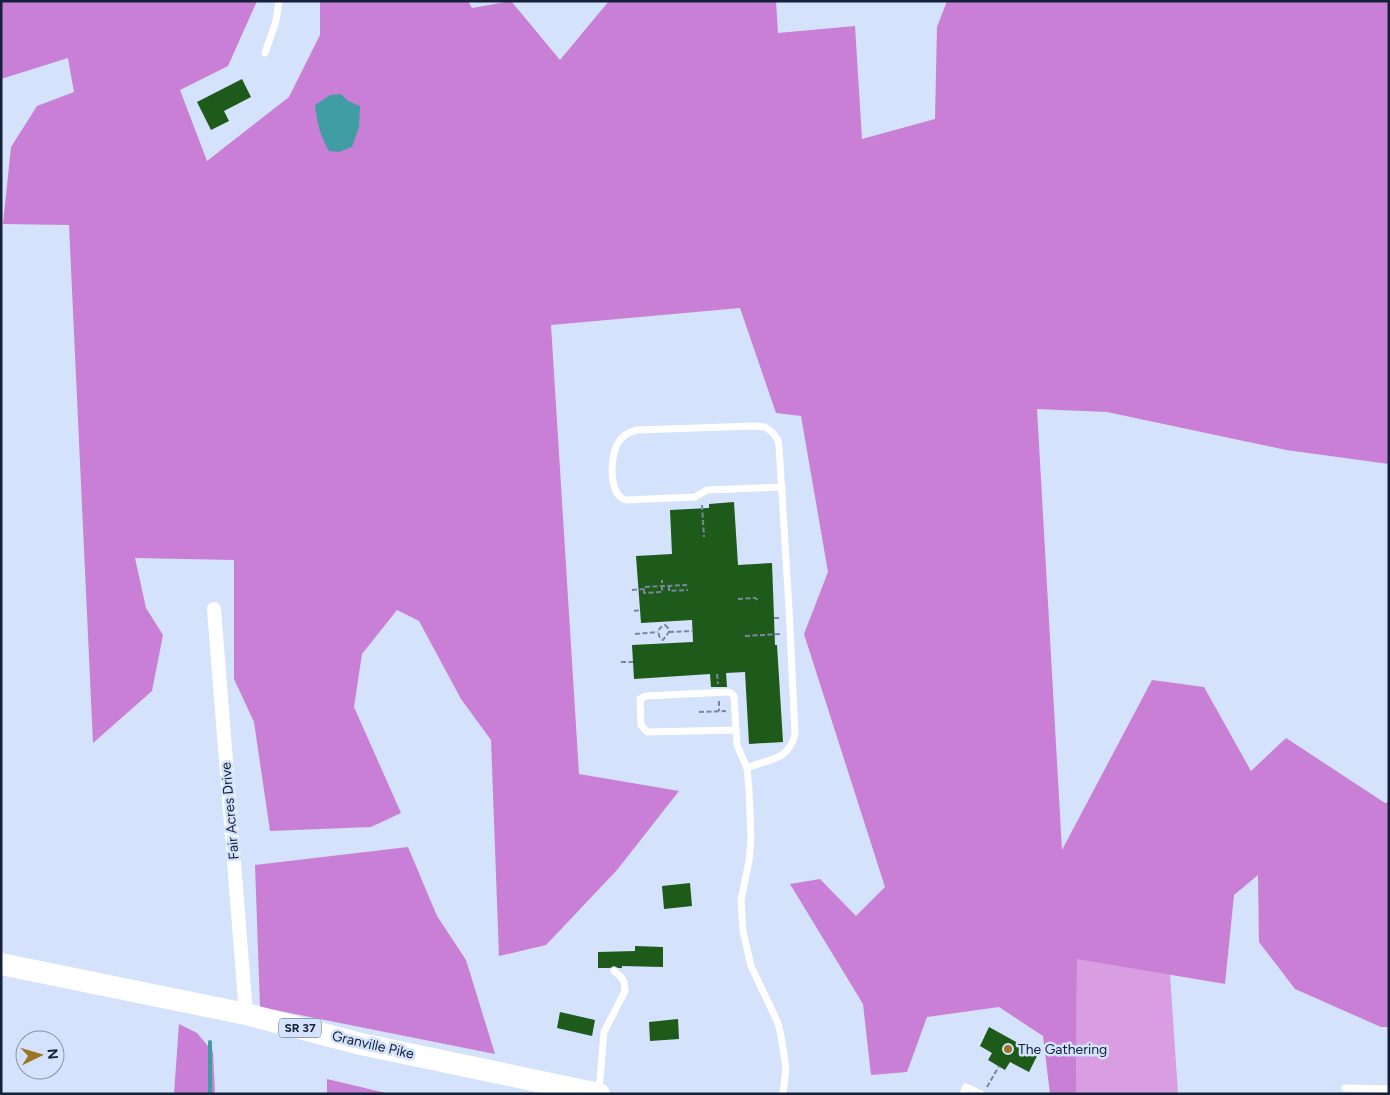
<svg xmlns="http://www.w3.org/2000/svg" width="1390" height="1095" font-family="Figtree,sans-serif">
<style>
.green{fill:#d99de2}
.forest{fill:#c97fd5}
.water{fill:#409da4}
.lines{fill:none;stroke-linecap:round;stroke-linejoin:round}
.stream{stroke:#409da4;stroke-width:4}
.building{fill:#1e5a19}
.path{stroke:#7a87a0;stroke-width:2;stroke-dasharray:5 2.5;stroke-linecap:butt}
.service{stroke:#fff;stroke-width:7}
.minor{stroke:#fff;stroke-width:14}
.trunk{stroke:#fff;stroke-width:22}
.poi-dot{fill:#9d7623;stroke:#d4e2fb;stroke-width:2}
.labels{text-anchor:middle;dominant-baseline:central;stroke-width:5;stroke-linejoin:round;paint-order:stroke}
.shield{fill:#d4e2fb;stroke:#4e5b73;stroke-width:1}
.shield-label{font-size:12px;font-weight:bold;fill:#152139}
.street-label{font-size:14px;fill:#152139;stroke:#d4e2fb}
.poi-label{font-size:14px;fill:#152139;stroke:#d4e2fb;text-anchor:start}
</style>
<rect width="100%" height="100%" fill="#d4e2fb"/>
<!-- green -->
<path class="green" d="M1077 958 1170 974 1178 1094H1076Z"/>
<!-- forest -->
<g class="forest">
<path d="M1 1H257L228 66 180 90 207 161 289 97 320 35V1H468L472 8 511 1 560 60 609 1H776L778 33 855 26 862 139 935 119 937 27 947 1H1389V464L1286 450 1107 412 1037 409 1062 850 1152 680 1204 687 1251 771 1286 738 1385 803 1389 802V1027H1381L1295 989 1259 942 1258 875 1234 895 1225 984 1077 959 1076 1094H1050L1043 1036 999 1007 927 1017 907 1072 871 1075 863 1004 790 884 820 879 856 916 885 887 804 634 828 572 801 416 776 413 740 308 551 325 579 774 679 791 617 870 546 945 499 956 491 740 461 699 419 621 397 610 362 654 354 707 401 813 371 827 270 831 254 722 234 679V560L135 558 146 608 163 635 152 691 93 743 69 225 3 224 11 147 37 106 74 92 68 58 1 79Z"/>
<path d="M408 847 437 916 466 960 495 1054 260 1007 255 865Z"/>
<path d="M179 1024 197 1033 213 1052 215 1094H174Z"/>
<path d="M327 1079 390 1094H327Z"/>
</g>
<!-- water -->
<path class="water" d="M341 94 348 101 360 106 359 127 352 147 339 152 329 151C320 135 317 123 315 105L330 95Z"/>
<g class="lines">
<!-- stream -->
<path class="stream" d="M210 1042V1094"/>
</g>
<!-- building -->
<g class="building">
<path d="M242 79 251 97 224 111 229 121 211 130 197 102Z"/>
<path d="M734 502 738 565 772 563 775 645H777L783 742 749 744 745 672 726 673 727 687H711L710 674 634 679 632 645 693 642 692 620 641 623 636 556 672 554 670 510 709 508V504Z"/>
<path d="M690 883 692 906 664 909 662 886Z"/>
<path d="M635 946 663 947V967L622 966V968H618L614 966 610 968H598V952L635 951Z"/>
<path d="M560 1012 595 1020 592 1036 557 1028Z"/>
<path d="M678 1019 679 1039 650 1041 649 1022Z"/>
<path d="M989 1027 1038 1054 1029 1072 1010 1062 1005 1070 988 1060 992 1053 980 1046Z"/>
</g>
<g class="lines">
<!-- path -->
<g class="path">
<path d="M702 505 704 537"/>
<path d="M669 586V591L688 590"/>
<path d="M632 590 644 589V587L687 585"/>
<path d="M644 590V593L662 592V580"/>
<path d="M738 599 755 598 758 600"/>
<path d="M634 611 641 610"/>
<path d="M774 618H780"/>
<path d="M665 625 669 629V632L663 640C658 638 658 632 660 628Z"/>
<path d="M669 632 692 631"/>
<path d="M635 634 658 632"/>
<path d="M745 636 781 634"/>
<path d="M621 662H633"/>
<path d="M717 674 718 684"/>
<path d="M719 701V711"/>
<path d="M699 712 726 711"/>
<path d="M987 1087 999 1066"/>
</g>
<!-- service -->
<g class="service">
<path d="M265 53 276 21 279 1"/>
<path d="M736 730 647 732 641 725 640 699 646 696 727 692 731 693 734 696 737 745 747 768 749 790 751 838 749 861 741 900 743 931 751 966 778 1023 781 1036 786 1068 783 1094"/>
<path d="M747 768C769 758 788 762 795 734L789 608 779 446 778 440 772 432 765 427 755 426 637 430C629 432 622 436 618 443 610 456 608 495 626 500L695 497 707 490 782 487"/>
<path d="M1345 1088 1389 1089"/>
<path d="M599 1091 604 1032 625 991 624 982 621 977 614 971"/>
<path d="M963 1094 966 1087 981 1094"/>
</g>
<!-- minor -->
<path class="minor" d="M214 609 246 1014"/>
<!-- trunk -->
<path class="trunk" d="M1 964 246 1014 361 1044 599 1094"/>
</g>
<!-- markers -->
<circle class="poi-dot" cx="1008" cy="1049" r="5"/>
<g class="labels">
<!-- shield labels -->
<rect class="shield" x="279" y="1018.5" width="42" height="19" rx="4"/>
<g class="shield-label">
<text x="300" y="1028">SR 37</text>
</g>
<!-- street labels -->
<g class="street-label">
<text transform="translate(230 811) rotate(-95)">Fair Acres Drive</text>
<text transform="translate(373 1045) rotate(13)">Granville Pike</text>
</g>
<!-- poi labels -->
<g class="poi-label">
<text x="1018" y="1049">The Gathering</text>
</g>
</g>
<!-- border -->
<rect width="1390" height="1095" fill="none" stroke="#152139" stroke-width="5"/>
<!-- north arrow -->
<g transform="translate(40 1055) rotate(85)"><circle r="24" fill="#d4e2fb" stroke="#8895ad"/>
<path d="M0-4L9 19L0 12L-9 19Z" fill="#9d7623"/>
<text y="-8" font-size="14" font-weight="bold" text-anchor="middle" fill="#152139">N</text>
</g>
</svg>
